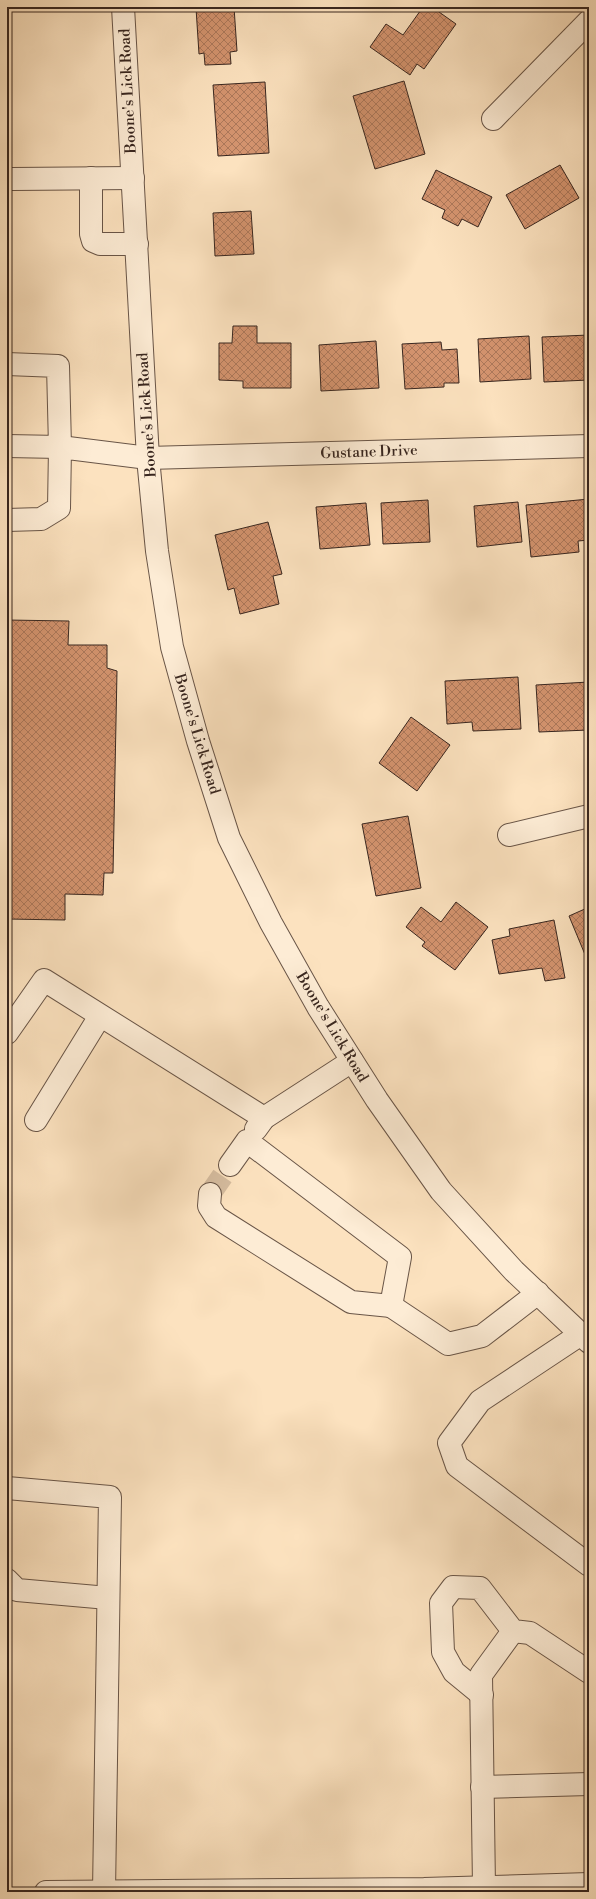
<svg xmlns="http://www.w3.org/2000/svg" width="596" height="1899" font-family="'Libre Bodoni',serif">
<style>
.building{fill:url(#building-cross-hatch);stroke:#38261f}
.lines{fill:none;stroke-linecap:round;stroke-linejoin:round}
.minor-tunnel{stroke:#d5bc9f;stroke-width:22;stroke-dasharray:22 11;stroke-linecap:butt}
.minor-casing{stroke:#695547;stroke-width:24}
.minor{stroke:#fdecd5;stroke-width:22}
.labels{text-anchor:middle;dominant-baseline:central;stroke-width:3;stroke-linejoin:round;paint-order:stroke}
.street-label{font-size:15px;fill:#38261f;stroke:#fdecd5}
</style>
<defs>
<pattern id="building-cross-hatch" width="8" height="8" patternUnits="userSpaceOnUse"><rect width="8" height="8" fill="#d3936e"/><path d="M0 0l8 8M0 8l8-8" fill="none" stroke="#ac785a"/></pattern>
</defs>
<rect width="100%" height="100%" fill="#fce2bf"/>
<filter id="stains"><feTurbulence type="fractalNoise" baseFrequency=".005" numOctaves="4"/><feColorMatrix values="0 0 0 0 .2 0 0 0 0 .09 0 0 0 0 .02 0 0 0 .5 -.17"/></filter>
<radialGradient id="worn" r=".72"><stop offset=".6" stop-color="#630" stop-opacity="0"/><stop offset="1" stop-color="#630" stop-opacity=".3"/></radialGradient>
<!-- building -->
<g class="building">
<path d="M234 7 237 51 230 52 231 64 205 65 204 53 199 54 196 8Z"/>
<path d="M423 7H432L456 24 424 69 417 64 410 75 370 47 386 24 403 35Z"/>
<path d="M404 81 425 154 375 169 353 96Z"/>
<path d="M265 82 269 153 218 156 213 85Z"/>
<path d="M560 165 579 198 525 229 506 195Z"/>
<path d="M436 170 492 197 478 227 462 219 458 226 442 218 445 210 422 199Z"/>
<path d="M251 211 254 254 215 256 213 213Z"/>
<path d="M233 326H257V343H291V388H243V381L219 380V343H232Z"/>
<path d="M589 335V380L544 382 542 337Z"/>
<path d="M529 336 531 379 480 382 478 339Z"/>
<path d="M376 341 379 388 321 391 319 345Z"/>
<path d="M441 342 442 350 457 349 459 383H444V387L405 389 402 344Z"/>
<path d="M589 499V540L578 541 579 552 531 557 526 505Z"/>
<path d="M428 500 430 542 383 544 381 503Z"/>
<path d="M518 502 522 542 477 547 474 506Z"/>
<path d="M366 503 370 545 320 549 316 507Z"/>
<path d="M268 522 282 574 273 576 279 604 240 614 234 588 228 590 215 535Z"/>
<path d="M7 620 69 621 68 645H107V668L117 671 113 873H104L103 895 65 894V920L7 919Z"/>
<path d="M518 677 521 729 473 731 472 722 447 724 445 681Z"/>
<path d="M589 682V730L539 732 536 685Z"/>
<path d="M411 717 450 745 417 791 379 763Z"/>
<path d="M408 816 421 888 376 896 362 824Z"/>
<path d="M589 900V956L586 957 569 916 587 908 585 901Z"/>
<path d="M456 902 488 927 455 970 422 946 425 942 406 927 421 907 441 922Z"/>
<path d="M554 920 565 978 545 981 542 968 499 974 492 940 510 936 509 929Z"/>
</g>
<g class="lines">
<!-- minor-tunnel -->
<path class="minor-tunnel" d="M210 1194 230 1165"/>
<defs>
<g id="minor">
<path d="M123 7 148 458 157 551 172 647 198 741 229 838 271 923 318 1007 377 1100 441 1191 514 1271 589 1342"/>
<path d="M493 119 589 21"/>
<path d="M91 178V234L93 241 100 244H137"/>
<path d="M12 179 133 178"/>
<path d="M7 364 58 366 60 447 7 446"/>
<path d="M7 520 41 519 59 508 60 447 148 458 589 446"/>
<path d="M509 835 589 816"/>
<path d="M7 1033 44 980 264 1118"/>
<path d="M36 1120 100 1016"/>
<path d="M256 1129 264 1118 352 1061"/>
<path d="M210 1194 209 1206 216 1217 351 1302 391 1306 400 1257 247 1141 230 1165"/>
<path d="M391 1306 448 1344 482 1336 538 1293"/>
<path d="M581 1334 480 1401 449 1443 457 1466 589 1565"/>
<path d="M7 1488 110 1497 104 1892"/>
<path d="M7 1580 17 1590 108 1598"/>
<path d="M482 1695 454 1672 443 1652 441 1603 453 1587 480 1588 513 1631 530 1633 589 1672"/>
<path d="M482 1787 589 1784"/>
<path d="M484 1887 481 1675 513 1631"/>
<path d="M46 1892 424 1889 589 1884"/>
</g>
</defs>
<!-- minor casing -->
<use href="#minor" class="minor-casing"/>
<!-- minor -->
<use href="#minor" class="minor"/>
</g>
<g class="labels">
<!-- street labels -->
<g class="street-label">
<text transform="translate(128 91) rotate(-93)">Boone's Lick Road</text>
<text transform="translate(147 415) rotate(-94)">Boone's Lick Road</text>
<text transform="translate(369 452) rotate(-2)">Gustane Drive</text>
<text transform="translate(197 734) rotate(73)">Boone's Lick Road</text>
<text transform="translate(332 1027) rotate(59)">Boone's Lick Road</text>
</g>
</g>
<!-- margin -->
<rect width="596" height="1899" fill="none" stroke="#fce2bf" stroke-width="24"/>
<rect x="8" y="8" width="580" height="1883" fill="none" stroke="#38261f" stroke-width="2"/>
<rect x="12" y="12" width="572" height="1875" fill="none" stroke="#38261f"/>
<rect width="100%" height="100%" filter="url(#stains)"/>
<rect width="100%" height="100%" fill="url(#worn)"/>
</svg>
